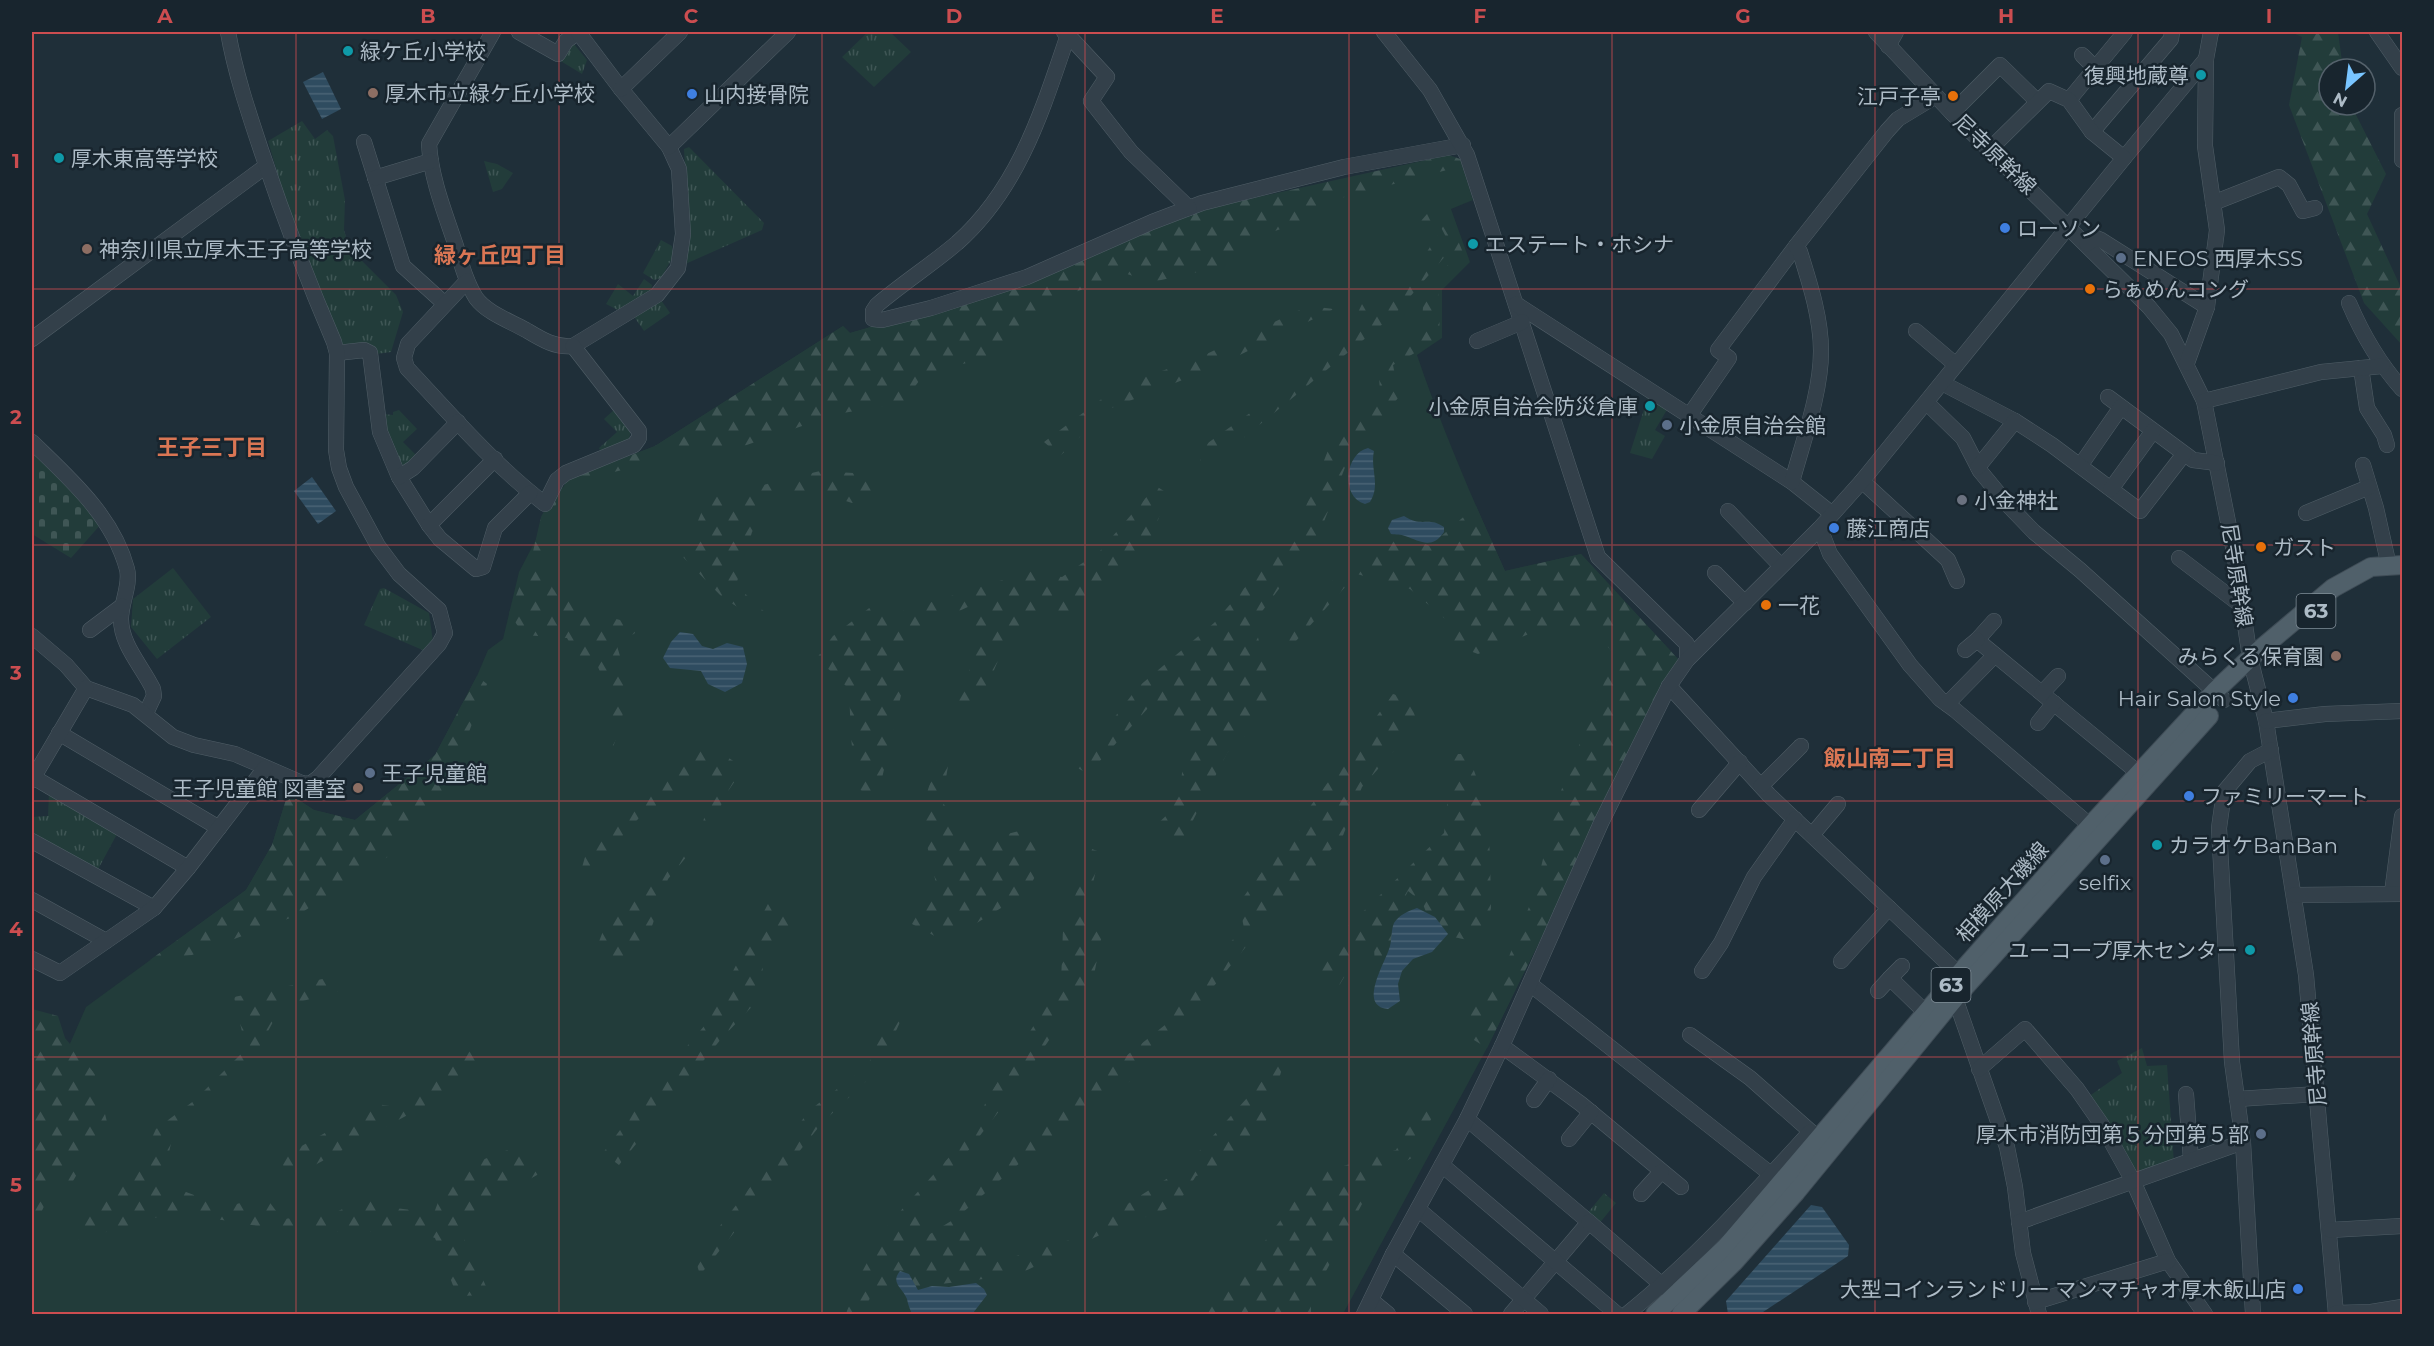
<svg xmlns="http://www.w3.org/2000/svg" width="2434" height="1346" font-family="Montserrat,'Noto Sans JP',sans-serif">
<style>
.green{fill:#223c3a}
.forest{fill:url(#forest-firs)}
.cemetery{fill:url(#cemetery-stones)}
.park{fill:url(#park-tufts)}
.water{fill:url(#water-rules)}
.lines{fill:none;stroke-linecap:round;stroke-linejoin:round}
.minor-casing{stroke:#505e67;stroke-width:16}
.major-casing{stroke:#3f4c56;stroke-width:20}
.minor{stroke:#33404a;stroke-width:15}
.major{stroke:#50606a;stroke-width:18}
.grid{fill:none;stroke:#cc4d50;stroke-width:1.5;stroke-opacity:0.55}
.culture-dot{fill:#0f9aa8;stroke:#18252e;stroke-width:2}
.education-dot{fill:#8d6e63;stroke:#18252e;stroke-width:2}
.shop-dot{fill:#3f7fe0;stroke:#18252e;stroke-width:2}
.food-dot{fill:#e8710a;stroke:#18252e;stroke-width:2}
.service-dot{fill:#5c6f8a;stroke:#18252e;stroke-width:2}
.worship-dot{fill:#6b7280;stroke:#18252e;stroke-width:2}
.labels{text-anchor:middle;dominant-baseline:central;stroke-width:5;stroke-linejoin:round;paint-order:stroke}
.shield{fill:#18252e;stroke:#808e98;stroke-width:1.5}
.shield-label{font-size:20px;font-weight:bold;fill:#adbbc6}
.poi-label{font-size:21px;fill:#adbbc6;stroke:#18252e;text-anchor:start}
.street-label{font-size:21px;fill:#adbbc6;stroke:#18252e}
.neighbourhood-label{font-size:22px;font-weight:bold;fill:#da7654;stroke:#18252e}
.neatline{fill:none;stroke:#cc4d50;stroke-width:2}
.grid-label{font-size:20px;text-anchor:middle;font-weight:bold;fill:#cc4d50}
</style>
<defs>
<pattern id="forest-firs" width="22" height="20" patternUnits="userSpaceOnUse" patternTransform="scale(1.5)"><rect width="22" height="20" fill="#223c3a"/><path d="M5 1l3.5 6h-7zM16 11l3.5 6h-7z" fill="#3f5655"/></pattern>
<pattern id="cemetery-stones" width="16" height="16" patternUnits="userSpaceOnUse" patternTransform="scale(1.5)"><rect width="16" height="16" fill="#223c3a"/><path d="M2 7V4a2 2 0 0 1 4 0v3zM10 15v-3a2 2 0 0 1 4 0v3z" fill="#3f5655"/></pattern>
<pattern id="park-tufts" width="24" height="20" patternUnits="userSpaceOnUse" patternTransform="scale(1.5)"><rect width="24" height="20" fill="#223c3a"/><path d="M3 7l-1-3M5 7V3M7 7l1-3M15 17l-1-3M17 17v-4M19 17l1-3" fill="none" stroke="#3f5655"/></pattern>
<pattern id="water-rules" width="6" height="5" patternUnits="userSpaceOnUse" patternTransform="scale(1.5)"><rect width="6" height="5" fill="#2f4c60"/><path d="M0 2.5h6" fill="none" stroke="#4a6475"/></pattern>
</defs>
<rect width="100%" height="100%" fill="#1f2f39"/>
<!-- green -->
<path class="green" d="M1460 159 1473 200 1451 209 1470 262 1442 290V338L1417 355C1442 429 1473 500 1505 571L1581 554 1678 659 1487 1048 1343 1314H32V1115L51 1087 86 1007 246 890 272 845 288 793 314 810 355 820 435 755 477 676 488 650 503 639 519 572 567 480 655 446 843 326 850 333Z"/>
<!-- forest -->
<g class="forest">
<path d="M2291 32H2338L2343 69H2329V105H2351L2386 174 2367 214 2402 290V345L2364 303 2289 105 2302 37Z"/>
<path d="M1449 155 1460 159 1462 166 1322 203 1315 217 1244 242 1234 264 1152 282 1127 274 1049 301 1005 353 924 374 903 403 837 414 732 450 669 448 655 462 573 482 567 480 655 446 843 326 850 333 1026 282 1191 212Z"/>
<path d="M1445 210 1467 262 1438 288 1440 339 1393 365 1399 397 1351 452 1318 537 1254 622 1276 707 1227 753 1184 838 1153 842 1152 829 1169 813 1181 782 1187 729 1149 707 1088 774 1076 767 1138 687 1214 623 1298 526 1329 448 1380 391 1378 363 1422 322 1424 292 1456 256 1434 214Z"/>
<path d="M1427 214 1447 254 1395 314 1203 471 1198 450 1341 348 1363 302 1398 298 1430 247 1421 221Z"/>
<path d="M1308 306 1334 309 1213 368 1109 409 1060 456 1044 442 1119 386 1196 359Z"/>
<path d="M820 471 870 474 876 496 852 503 815 491 776 495 752 532 736 585 771 618 767 625 723 598 683 557 707 499Z"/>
<path d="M561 479 563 490 549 519 540 557 553 589 590 613 629 622 635 633 617 646 629 686 620 727 612 750 607 689 596 662 581 663 567 638 524 635 509 613 532 556 541 517Z"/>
<path d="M1156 486 1167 493 1148 550 1119 566 1063 620 1037 610 1006 642 979 705 958 701 979 643 970 606 906 635 907 669 877 800 857 788 851 738 849 689 817 658 833 636 877 602 893 614 1032 571 1062 577 1100 551Z"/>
<path d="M1476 506 1505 571 1581 554 1678 659 1487 1048 1469 1037 1471 1005 1506 964 1535 892 1557 801 1615 655 1591 628 1547 627 1478 654 1441 640 1451 624 1410 589 1357 574 1285 653 1279 644 1325 586 1400 534 1430 546Z"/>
<path d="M477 676 487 684 449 785 389 856 298 915 192 955 150 960 246 890 272 845 288 793 314 810 355 820 435 755Z"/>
<path d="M1393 694 1411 699 1417 725 1362 787 1342 838 1288 895 1179 1029 1144 1053 1136 1078 1080 1110 1072 1135 1021 1162 961 1214 996 1262 1073 1239 1185 1167 1265 1078 1277 1046 1287 1052 1267 1119 1236 1164 1196 1176 1177 1205 1104 1233 1017 1275 873 1292 862 1314H846L856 1283 887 1226 970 1134 990 1094 1061 983 1063 929 1092 849 1100 852 1085 919 1103 929 1094 975 1007 1101 921 1211 925 1237 961 1215 955 1206 995 1173 1015 1144 1170 1021 1171 1004 1244 928 1239 903Z"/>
<path d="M706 743 744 768 726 794 712 826 668 879 651 929 617 965 595 952 610 913 700 833 714 782 704 771 639 818 577 885 585 857 622 808Z"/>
<path d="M941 747 950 754 942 802 976 842 1027 829 1044 859 1027 892 946 942 912 924 936 883 920 816Z"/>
<path d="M1453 754H1468L1485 801 1490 854 1491 908 1482 943 1444 935 1429 919 1422 902 1408 891 1389 929 1398 940 1381 975 1375 972 1374 945 1357 956 1340 984 1330 991 1313 973V965L1335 955 1342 932 1444 833Z"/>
<path d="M770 900 801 916 763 952 762 996 721 1039 619 1165 603 1153 646 1095 705 1025Z"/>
<path d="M342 975 343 990 281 1007 259 1048 172 1139 162 1183 226 1207 265 1196 282 1219 330 1215 374 1194 380 1206 434 1213 449 1173 523 1144 544 1171 456 1221 490 1295 457 1296 435 1238 410 1229 355 1233 263 1227 175 1212 79 1240 74 1226 137 1170 156 1129 195 1100 246 1049 234 997Z"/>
<path d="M32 1009 58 1016 65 1038 95 1074 107 1122 73 1181 54 1185 32 1232Z"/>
<path d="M890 1014 901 1020 878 1070 822 1123 700 1275 695 1258 810 1110 868 1065Z"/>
<path d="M479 1044 486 1055 441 1097 289 1179 280 1158 377 1104 396 1107Z"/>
<path d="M1418 1107 1433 1114 1417 1155 1376 1178 1311 1299V1314H1187L1250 1261 1314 1175 1396 1150Z"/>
</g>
<!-- cemetery -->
<path class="cemetery" d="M32 446 102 523 71 558 32 534Z"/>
<!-- park -->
<g class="park">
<path d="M868 32H890L911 52 874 87 842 57Z"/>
<path d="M569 44H574L587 60 582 74 559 60Z"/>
<path d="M302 121 315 139 327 130 333 136 345 200 344 230 349 248 396 295 403 312 391 352 376 354 341 350 304 263 268 141Z"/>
<path d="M689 147 764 223 762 230 683 265 685 166 684 149Z"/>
<path d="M484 161 497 164 513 173 502 189 493 192Z"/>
<path d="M661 240 672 246 674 255 661 278 654 280 643 273Z"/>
<path d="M644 279 652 285 651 293 623 310H618L606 304 618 284 633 296Z"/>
<path d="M661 300 670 313 644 331 635 318 636 314Z"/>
<path d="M1648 397 1668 408 1655 430 1665 436 1652 459 1630 453Z"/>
<path d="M615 409C622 418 634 427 629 439L601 452 599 448 617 432 604 419Z"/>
<path d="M399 410 417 429 403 442 418 457 404 467 400 465 385 432 382 414 393 415V412Z"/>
<path d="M173 568 211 617 157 659 131 627 133 599Z"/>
<path d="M384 588 429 613 433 642 425 651 364 625 380 589Z"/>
<path d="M49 793 117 834 96 873 32 837V817L48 816Z"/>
<path d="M2142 1048 2147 1066 2167 1065 2174 1163 2133 1173 2088 1097 2122 1073 2117 1061Z"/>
<path d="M1604 1193 1616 1203 1598 1225 1586 1215Z"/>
</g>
<!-- water -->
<g class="water">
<path d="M323 72 341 109 322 119 303 82Z"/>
<path d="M1368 448 1374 451C1370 469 1381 485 1370 502L1365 504C1340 497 1345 453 1368 448Z"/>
<path d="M312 477 336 511 318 524 294 491Z"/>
<path d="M1404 516C1423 528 1427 516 1444 527V532C1432 550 1420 541 1405 536 1401 534 1396 535 1391 534L1388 528 1392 520Z"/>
<path d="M680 632 693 634 702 646 713 649 727 643 743 647 747 664 742 683 725 692 708 684 701 671 670 668 663 658 671 642Z"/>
<path d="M1417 908 1435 917 1448 934 1432 952 1413 959 1402 971 1398 984 1400 1001 1388 1009C1357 1006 1386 962 1390 946 1392 939 1391 930 1394 923 1399 915 1408 911 1417 908Z"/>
<path d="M1811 1205 1822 1207 1849 1245 1848 1256 1760 1314H1728L1726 1301Z"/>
<path d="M900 1271 909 1274 918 1290 932 1286 949 1287 976 1283 984 1289 987 1295 973 1313 948 1314 942 1312 912 1314C910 1309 908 1305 907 1299 903 1288 890 1283 900 1271Z"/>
</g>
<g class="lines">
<defs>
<g id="minor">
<path d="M493 32 429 144C431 179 445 213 456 246 461 263 466 282 476 298 487 313 510 321 526 330 541 339 555 348 573 346L657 295 678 268 683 234 679 169 669 147"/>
<path d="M519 32 558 54 566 41 578 32"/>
<path d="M578 32 621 89 669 147 788 32"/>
<path d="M1064 32 1068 35C1042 111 1019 188 957 243 931 265 903 283 877 305L873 311V319L882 320 931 308 1027 277 1152 222 1202 203 1344 167 1463 145"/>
<path d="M1070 32 1068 35 1107 77 1091 101 1131 152 1189 208"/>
<path d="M1384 32 1430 90 1467 155 1598 557 1687 644V660"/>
<path d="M1876 32 1952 113 2149 307 2171 334 2204 401 2234 552 2250 658 2266 721 2306 975 2336 1314"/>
<path d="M2377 32 2402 68"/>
<path d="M1888 46 1896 32"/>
<path d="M2082 55 2094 67"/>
<path d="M621 89 680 32"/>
<path d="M2069 100 2125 32"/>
<path d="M1952 113 2000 65 2037 101"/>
<path d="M2402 115V160"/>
<path d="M2092 132 2171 39 2172 32"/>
<path d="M364 142 403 266 445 304"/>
<path d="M2124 158 2206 59"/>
<path d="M375 178 431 161"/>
<path d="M2213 203 2279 177 2289 185 2303 211 2315 208"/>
<path d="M2087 244 2096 238 2101 240 2207 307"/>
<path d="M467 281 408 344 404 358 407 368C451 415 494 465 545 504L557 480 566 473 634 445 639 438V431L573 346"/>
<path d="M2349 303C2363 336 2379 363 2402 389"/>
<path d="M1516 304 1792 482 1831 513"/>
<path d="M1916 331 1956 365"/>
<path d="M32 339 266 166"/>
<path d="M1477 341 1522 322"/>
<path d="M337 353 364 350 370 353 380 432 399 477 429 525 440 539 476 569 483 567 495 528 530 493"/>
<path d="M2187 363 2207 307 2217 230 2205 146 2206 59 2211 32"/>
<path d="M2361 368 2367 408 2384 435 2387 445"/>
<path d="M1942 383 2015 421"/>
<path d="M2108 397 2193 460 2217 463"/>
<path d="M2204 401 2321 372 2382 366"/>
<path d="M1927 403 1963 438 1980 471 2008 505 2034 532 2080 570 2224 700"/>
<path d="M1689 416 1729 358 1718 350 1796 246 1887 131 1898 119 1936 96"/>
<path d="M32 442C69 478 113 516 127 569 131 584 121 603 121 619 121 645 142 666 153 689L154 696 146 713"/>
<path d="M2363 465 2376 508 2389 566"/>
<path d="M2080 466 2121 407"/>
<path d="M1978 467 2015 421 2052 445 2140 511 2184 454"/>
<path d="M399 477 413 468 458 422"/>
<path d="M1862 481 1948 560 1957 581"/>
<path d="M1792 482C1803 441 1821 393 1821 351 1821 318 1810 284 1800 252L1796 246"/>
<path d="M2111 489 2153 431"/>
<path d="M1728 511 1781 566"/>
<path d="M2306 513 2369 487"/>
<path d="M429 525 495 459"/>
<path d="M1820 528 1830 554 1910 665 1940 699 1955 710 2099 833"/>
<path d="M2179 558 2242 606"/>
<path d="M1715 573 1745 603"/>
<path d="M1994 621 1977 640 2147 780"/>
<path d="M90 630 122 606"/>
<path d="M32 636 66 665 86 688 133 705 173 737 194 745 235 754 304 784 311 783 318 778 439 644 445 633 439 610 399 574 378 546 346 487 339 468 336 450 337 353 334 342C307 279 283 216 261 150 248 111 235 72 228 32"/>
<path d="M1965 650 1977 640"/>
<path d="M1669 686 1769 795 1959 974 1955 998 2007 1147 2015 1187 2023 1253 2039 1314"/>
<path d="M2042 693 2058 676"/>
<path d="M1947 704 1995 655"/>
<path d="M2266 721 2325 714 2402 711"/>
<path d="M2038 723 2054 703"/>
<path d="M59 733 219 828"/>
<path d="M33 777 188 868"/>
<path d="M32 780 86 688"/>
<path d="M1761 786 1801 746"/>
<path d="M1699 810 1740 762"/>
<path d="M1812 835 1838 804"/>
<path d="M32 841 154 908"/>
<path d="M2392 893 2402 816"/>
<path d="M2294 895 2402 894"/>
<path d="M32 900 106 941"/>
<path d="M32 959 60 973 154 908 188 868 265 768"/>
<path d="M1841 961 1889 908"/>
<path d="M1702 971 1721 943 1754 877 1795 819"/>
<path d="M1890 978 1902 966"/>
<path d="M1530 984 1782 1183"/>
<path d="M1878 991 1890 978 1926 1013"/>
<path d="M1690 1035 1750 1078 1818 1138"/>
<path d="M1502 1046 1581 1104 1681 1187"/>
<path d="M1979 1069 2025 1029 2077 1089 2102 1125 2133 1181 2168 1261 2205 1314"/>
<path d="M2186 1094 2191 1160"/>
<path d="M2237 1099 2318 1094"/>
<path d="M1534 1100 1549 1079"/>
<path d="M1467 1119 1589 1222 1511 1314"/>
<path d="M1569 1139 1591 1112"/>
<path d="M1442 1165 1617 1314"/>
<path d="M1641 1194 1661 1172"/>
<path d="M1418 1209 1541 1314"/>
<path d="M1589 1222 1669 1291"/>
<path d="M2019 1222 2243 1142"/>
<path d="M2330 1230 2402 1226"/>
<path d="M1393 1254 1465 1314"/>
<path d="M1371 1300 1388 1314"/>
<path d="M2035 1302 2168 1261"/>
<path d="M2336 1313 2371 1312 2402 1307"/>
<path d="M1364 1314 1393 1254 1467 1119 1502 1046 1601 823 1669 686 1687 660 1820 528 1862 481 2124 158 2092 132 2069 100 2049 91 1990 149"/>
<path d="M1627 1314C1694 1260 1752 1196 1810 1132"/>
<path d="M2253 1314 2243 1142 2232 1062 2219 828 2224 792 2250 761 2271 750"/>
</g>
<g id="major">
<path d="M1655 1314 1726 1247 1959 974 2091 825 2215 691 2250 658 2333 588 2371 567 2402 565"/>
<path d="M1681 1314 1734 1262 1796 1192 1955 998 2209 716"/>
</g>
</defs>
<!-- minor casing -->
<use href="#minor" class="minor-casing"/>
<!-- major casing -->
<use href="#major" class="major-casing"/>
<!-- minor -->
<use href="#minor" class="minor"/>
<!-- major -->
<use href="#major" class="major"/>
</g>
<!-- grid -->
<path class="grid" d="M296 32V1314M559 32V1314M822 32V1314M1085 32V1314M1349 32V1314M1612 32V1314M1875 32V1314M2138 32V1314M32 289H2402M32 545H2402M32 801H2402M32 1057H2402"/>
<!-- markers -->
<g class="culture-dot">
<circle cx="348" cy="51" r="6"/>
<circle cx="2201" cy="75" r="6"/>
<circle cx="59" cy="158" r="6"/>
<circle cx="1473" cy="244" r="6"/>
<circle cx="1650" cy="406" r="6"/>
<circle cx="2157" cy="845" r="6"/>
<circle cx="2250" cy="950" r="6"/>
</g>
<g class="education-dot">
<circle cx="373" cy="93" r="6"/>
<circle cx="87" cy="249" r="6"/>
<circle cx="2336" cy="656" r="6"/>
<circle cx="358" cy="788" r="6"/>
</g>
<g class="shop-dot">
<circle cx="692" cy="94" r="6"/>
<circle cx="2005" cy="228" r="6"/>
<circle cx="1834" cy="528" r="6"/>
<circle cx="2293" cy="698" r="6"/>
<circle cx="2189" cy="796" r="6"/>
<circle cx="2298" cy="1289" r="6"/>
</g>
<g class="food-dot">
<circle cx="1953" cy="96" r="6"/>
<circle cx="2090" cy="289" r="6"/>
<circle cx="2261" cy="547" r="6"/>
<circle cx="1766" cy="605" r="6"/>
</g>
<g class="service-dot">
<circle cx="2121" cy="258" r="6"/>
<circle cx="1667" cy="425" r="6"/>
<circle cx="370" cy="773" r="6"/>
<circle cx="2105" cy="860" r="6"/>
<circle cx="2261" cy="1134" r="6"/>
</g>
<circle class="worship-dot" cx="1962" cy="500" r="6"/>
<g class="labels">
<!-- shield labels -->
<g class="shield">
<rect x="2296.5" y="594" width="39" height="34" rx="4.5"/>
<rect x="1931.5" y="968" width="39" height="34" rx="4.5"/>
</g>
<g class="shield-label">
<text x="2316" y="611">63</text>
<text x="1951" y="985">63</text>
</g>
<!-- poi labels -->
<g class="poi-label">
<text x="360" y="51">緑ケ丘小学校</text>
<text x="2189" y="75" text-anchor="end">復興地蔵尊</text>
<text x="385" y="93">厚木市立緑ケ丘小学校</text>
<text x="704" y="94">山内接骨院</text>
<text x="1941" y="96" text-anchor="end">江戸子亭</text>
<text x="71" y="158">厚木東高等学校</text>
<text x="2017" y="228">ローソン</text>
<text x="1485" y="244">エステート・ホシナ</text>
<text x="99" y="249">神奈川県立厚木王子高等学校</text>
<text x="2133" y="258">ENEOS 西厚木SS</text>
<text x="2102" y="289">らぁめんコング</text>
<text x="1638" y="406" text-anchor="end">小金原自治会防災倉庫</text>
<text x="1679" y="425">小金原自治会館</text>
<text x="1974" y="500">小金神社</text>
<text x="1846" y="528">藤江商店</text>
<text x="2273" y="547">ガスト</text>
<text x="1778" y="605">一花</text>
<text x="2324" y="656" text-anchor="end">みらくる保育園</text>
<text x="2281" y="698" text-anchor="end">Hair Salon Style</text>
<text x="382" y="773">王子児童館</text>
<text x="346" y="788" text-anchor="end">王子児童館 図書室</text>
<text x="2201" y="796">ファミリーマート</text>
<text x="2169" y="845">カラオケBanBan</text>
<text x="2105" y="882" text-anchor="middle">selfix</text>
<text x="2238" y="950" text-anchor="end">ユーコープ厚木センター</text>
<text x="2249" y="1134" text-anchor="end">厚木市消防団第５分団第５部</text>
<text x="2286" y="1289" text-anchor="end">大型コインランドリー マンマチャオ厚木飯山店</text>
</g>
<!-- street labels -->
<g class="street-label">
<text transform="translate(1995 154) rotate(44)">尼寺原幹線</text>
<text transform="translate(2237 575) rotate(81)">尼寺原幹線</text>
<text transform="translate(2002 892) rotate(-48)">相模原大磯線</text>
<text transform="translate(2314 1054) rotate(-95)">尼寺原幹線</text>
</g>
<!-- neighbourhood labels -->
<g class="neighbourhood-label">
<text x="500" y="255">緑ヶ丘四丁目</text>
<text x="212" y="447">王子三丁目</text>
<text x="1890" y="758">飯山南二丁目</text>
</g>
</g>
<!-- border -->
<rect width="2434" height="1346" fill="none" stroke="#18252e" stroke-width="66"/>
<!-- north arrow -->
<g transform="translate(2347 87) rotate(208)"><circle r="28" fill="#18252e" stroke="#54616b" stroke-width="1.5"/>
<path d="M0-4.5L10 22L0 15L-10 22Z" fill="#79c5ff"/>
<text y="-9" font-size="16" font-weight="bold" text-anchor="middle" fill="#adbbc6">N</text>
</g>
<rect x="33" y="33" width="2368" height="1280" class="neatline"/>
<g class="grid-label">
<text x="165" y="23">A</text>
<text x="428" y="23">B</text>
<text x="691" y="23">C</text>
<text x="954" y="23">D</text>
<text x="1217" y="23">E</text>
<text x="1480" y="23">F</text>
<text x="1743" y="23">G</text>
<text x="2006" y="23">H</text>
<text x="2269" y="23">I</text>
<text x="16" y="168">1</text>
<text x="16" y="424">2</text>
<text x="16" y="680">3</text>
<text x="16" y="936">4</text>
<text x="16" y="1192">5</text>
</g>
</svg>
